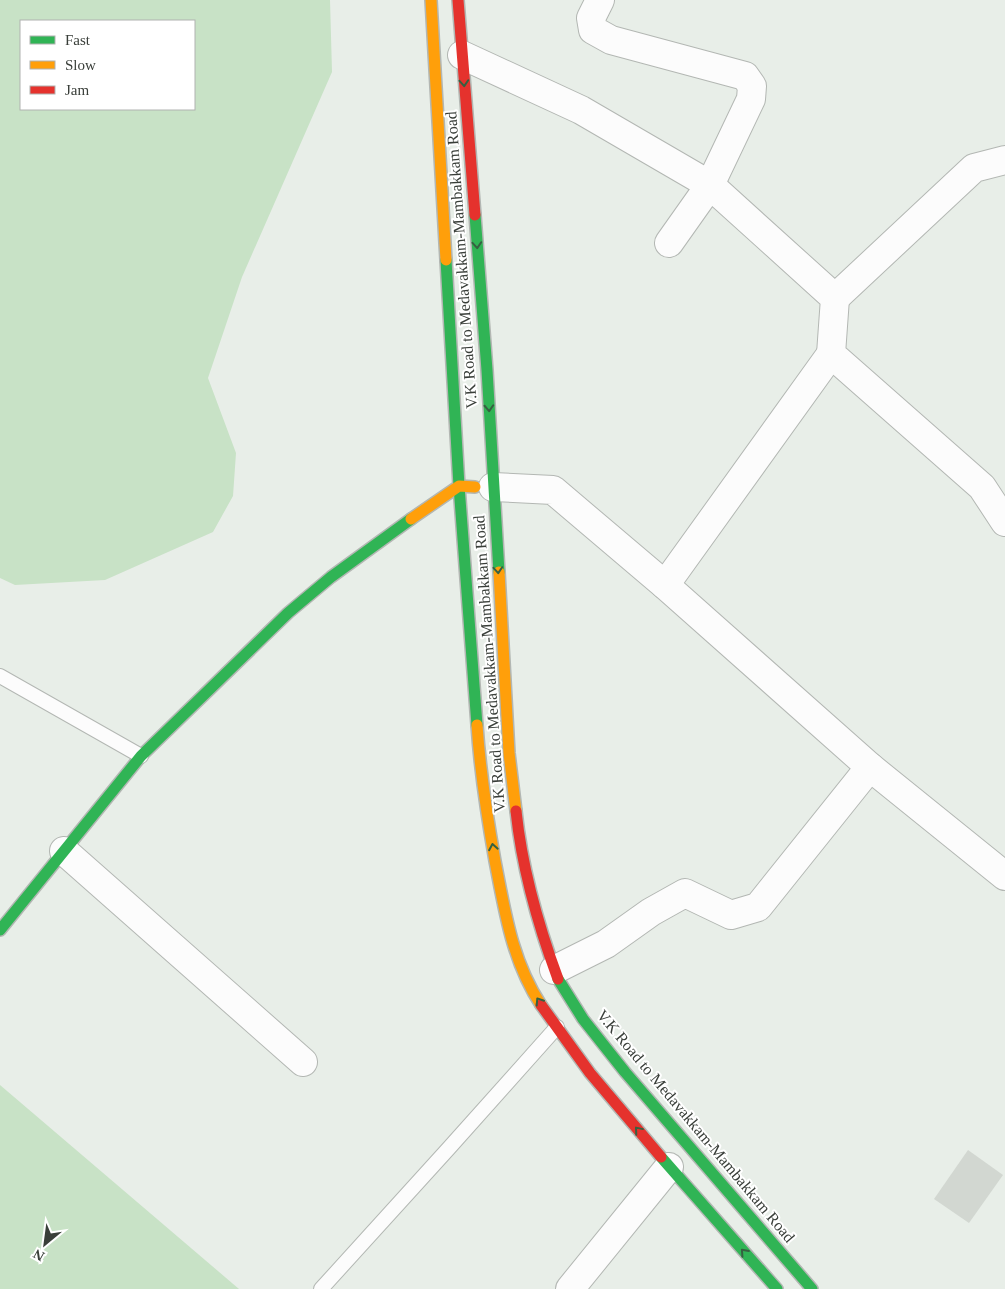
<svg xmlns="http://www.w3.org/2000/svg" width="1005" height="1289" font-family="'Times New Roman',serif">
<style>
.green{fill:#c8e2c6;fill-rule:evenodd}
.building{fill:#d2d7d1}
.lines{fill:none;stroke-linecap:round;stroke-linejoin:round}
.lane-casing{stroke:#b3b7b3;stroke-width:16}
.street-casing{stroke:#b3b7b3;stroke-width:30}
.fast-casing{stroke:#b3b7b3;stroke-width:14}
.slow-casing{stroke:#b3b7b3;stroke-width:14}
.jam-casing{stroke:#b3b7b3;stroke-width:14}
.lane{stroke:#fcfcfc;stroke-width:14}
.street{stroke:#fcfcfc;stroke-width:28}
.fast{stroke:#30b455;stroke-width:11}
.slow{stroke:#ff9f0a;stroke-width:11}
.jam{stroke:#e5322d;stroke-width:11}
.oneway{stroke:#366141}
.labels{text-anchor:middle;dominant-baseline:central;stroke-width:4;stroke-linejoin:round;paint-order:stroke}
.street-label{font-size:16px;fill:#393e39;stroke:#fff}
</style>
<rect width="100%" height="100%" fill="#e8eee8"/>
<!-- green -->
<g class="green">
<path d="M0 0H330L332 72 242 277 208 378 236 453 233 496 213 532 105 580 15 585 0 578ZM194 21V109H21V21Z"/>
<path d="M0 1085 239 1289H0Z"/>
</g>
<!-- building -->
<path class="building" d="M968 1150 1003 1175 969 1223 934 1199Z"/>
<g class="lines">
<defs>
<g id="lane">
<path d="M0 676 141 756"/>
<path d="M321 1289 449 1148 557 1027"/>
</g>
<g id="street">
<path d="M600 0 591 18 593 30 611 40 745 76 752 86 751 99 710 185 669 243"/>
<path d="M462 55 581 110 710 185 835 298 831 354 982 487 1005 522"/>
<path d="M835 298 974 168 1005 160"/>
<path d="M493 487 553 490 665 585 870 767 1005 876"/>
<path d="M665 585 831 354"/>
<path d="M64 851 303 1062"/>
<path d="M554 970 606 944 651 912 685 893 731 915 758 907 870 767"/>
<path d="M570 1289 669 1167"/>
</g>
<g id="fast">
<path d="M475 215 487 370 499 572"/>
<path d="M446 260 459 486 477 725"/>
<path d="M0 930 141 756 288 613 331 577 411 519"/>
<path d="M558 979 583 1019 625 1072 812 1289"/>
<path d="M661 1157 777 1289"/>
</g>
<g id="slow">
<path d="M431 0 446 260"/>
<path d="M411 519 459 486 475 487"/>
<path d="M499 572 509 753 516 811"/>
<path d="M477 725C480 771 487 816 495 861 505 912 512 961 541 1005"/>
</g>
<g id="jam">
<path d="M458 0 475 215"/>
<path d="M516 811C522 868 538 925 558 979"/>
<path d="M541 1005 590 1073 661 1157"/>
</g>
</defs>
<!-- lane casing -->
<use href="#lane" class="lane-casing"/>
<!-- street casing -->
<use href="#street" class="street-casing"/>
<!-- fast casing -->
<use href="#fast" class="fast-casing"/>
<!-- slow casing -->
<use href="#slow" class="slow-casing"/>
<!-- jam casing -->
<use href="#jam" class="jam-casing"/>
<!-- lane -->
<use href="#lane" class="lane"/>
<!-- street -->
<use href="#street" class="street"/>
<!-- fast -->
<use href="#fast" class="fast"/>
<!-- slow -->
<use href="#slow" class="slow"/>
<!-- jam -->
<use href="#jam" class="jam"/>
</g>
<!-- one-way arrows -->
<defs><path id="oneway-chevron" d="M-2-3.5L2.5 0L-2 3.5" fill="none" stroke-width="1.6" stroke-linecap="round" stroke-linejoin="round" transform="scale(1.25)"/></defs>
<g class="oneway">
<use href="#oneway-chevron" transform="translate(464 83) rotate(86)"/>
<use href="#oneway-chevron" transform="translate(477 245) rotate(86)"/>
<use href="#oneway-chevron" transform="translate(489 408) rotate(87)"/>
<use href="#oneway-chevron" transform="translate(498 570) rotate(86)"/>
<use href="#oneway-chevron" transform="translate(493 847) rotate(-100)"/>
<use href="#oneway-chevron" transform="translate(539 1001) rotate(-123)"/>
<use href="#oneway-chevron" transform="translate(638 1130) rotate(-130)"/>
<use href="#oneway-chevron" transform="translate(744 1252) rotate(-132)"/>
</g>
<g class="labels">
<!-- street labels -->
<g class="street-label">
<text transform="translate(461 260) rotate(-94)">V.K Road to Medavakkam-Mambakkam Road</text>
<text transform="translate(489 664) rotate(-94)">V.K Road to Medavakkam-Mambakkam Road</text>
<text transform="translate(696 1126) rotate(50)">V.K Road to Medavakkam-Mambakkam Road</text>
</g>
</g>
<!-- legend -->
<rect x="20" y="20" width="175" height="90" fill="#ffffff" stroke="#b0b2b0"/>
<rect x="30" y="36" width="25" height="8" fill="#30b455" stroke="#b0b2b0"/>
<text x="65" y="45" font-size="15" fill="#393e39">Fast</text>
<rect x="30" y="61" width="25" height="8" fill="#ff9f0a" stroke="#b0b2b0"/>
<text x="65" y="70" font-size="15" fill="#393e39">Slow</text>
<rect x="30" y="86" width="25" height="8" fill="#e5322d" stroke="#b0b2b0"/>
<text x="65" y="95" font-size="15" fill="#393e39">Jam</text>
<!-- north arrow -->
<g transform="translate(45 1244) rotate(209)" stroke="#ffffff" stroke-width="4" paint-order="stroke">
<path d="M0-4L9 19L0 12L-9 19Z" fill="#393e39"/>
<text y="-8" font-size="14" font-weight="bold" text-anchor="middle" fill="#393e39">N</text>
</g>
</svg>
